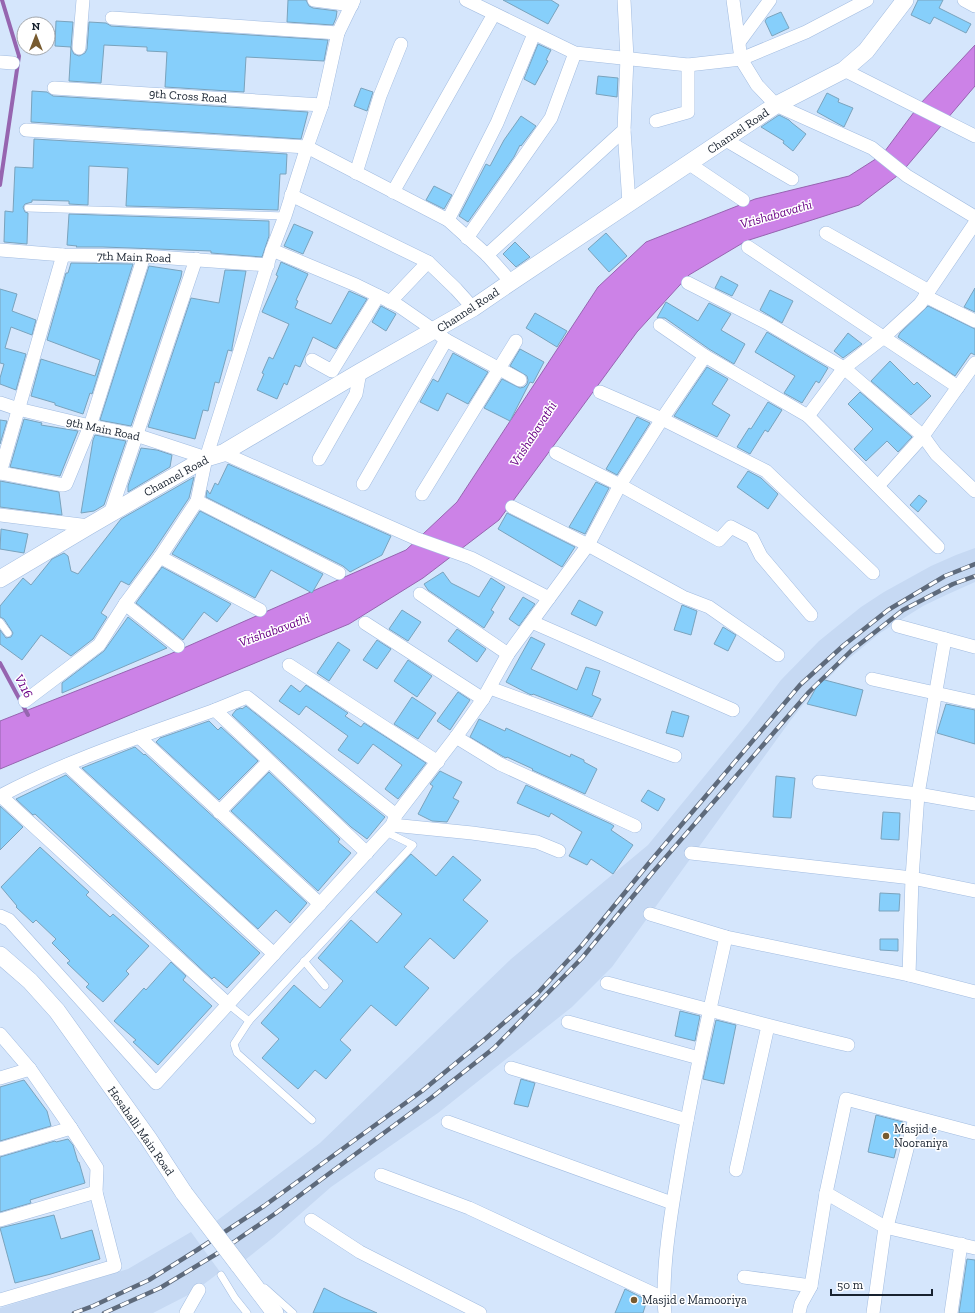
<svg xmlns="http://www.w3.org/2000/svg" width="975" height="1313" font-family="'Zilla Slab',serif">
<style>
.built{fill:#c6d9f3}
.water{fill:#cc82e7;stroke:#9665b0}
.lines{fill:none;stroke-linecap:round;stroke-linejoin:round}
.stream{stroke:#9665b0;stroke-width:4}
.building{fill:#86cffb;stroke:#7aa3bd}
.service-casing{stroke:#a2bce0;stroke-width:8}
.minor-casing{stroke:#a2bce0;stroke-width:14}
.tertiary-casing{stroke:#a2bce0;stroke-width:18}
.service{stroke:#fff;stroke-width:7}
.minor{stroke:#fff;stroke-width:13}
.tertiary{stroke:#fff;stroke-width:17}
.rail-casing{stroke:#5e6a7b;stroke-width:4.5}
.rail{stroke:#fff;stroke-width:3;stroke-dasharray:9;stroke-linecap:butt}
.tertiary-bridge-casing{stroke:#a2bce0;stroke-width:18;stroke-linecap:butt}
.tertiary-bridge{stroke:#fff;stroke-width:17}
.poi-dot{fill:#785b2f;stroke:#fff;stroke-width:1.5}
.labels{text-anchor:middle;dominant-baseline:central;stroke-width:3;stroke-linejoin:round;paint-order:stroke}
.street-label{font-size:12px;fill:#18222f;stroke:#fff}
.poi-label{font-size:12px;fill:#18222f;stroke:#fff;text-anchor:start}
.water-label{font-size:13px;font-style:italic;fill:#690085;stroke:#fff}
</style>
<rect width="100%" height="100%" fill="#d5e6fc"/>
<!-- built -->
<g class="built">
<path d="M975 548V582L946 595 923 606 880 633 841 665 806 701 790 721 612 967 572 1007 438 1113 331 1187 274 1237 245 1260 215 1222 320 1143 511 959 648 845 748 723 781 680 819 641 861 607 884 592 931 566 956 555Z"/>
<path d="M191 1232 220 1272 192 1293 153 1313H0V1308L128 1269Z"/>
</g>
<!-- water -->
<path class="water" d="M975 45V86L901 173 859 205 746 241 689 275 637 332 499 520 423 578 349 624 0 769V721L170 654 406 550 457 502 598 287 646 242 755 199 849 176 882 155 920 104Z"/>
<g class="lines">
<!-- stream -->
<g class="stream">
<path d="M0 185 19 56 2 0"/>
<path d="M0 663 28 715"/>
</g>
</g>
<!-- building -->
<g class="building">
<path d="M288 0H306L309 6 313 8 337 11 336 18 333 25 287 22Z"/>
<path d="M503 0H551L559 5 548 24Z"/>
<path d="M918 0H943L939 8 971 24 966 33 934 17 930 24 911 15Z"/>
<path d="M781 12 789 28 772 36 765 21 767 18Z"/>
<path d="M56 21 73 22 71 48 74 54 79 56 85 53 87 49 89 22 106 23 111 26 328 40 324 61 246 57 244 92 165 87 167 52 147 51V47L104 45 101 83 69 81 71 47 55 46Z"/>
<path d="M538 44 551 50 546 60 548 61 535 85 524 79Z"/>
<path d="M598 76 618 78 617 97 596 94Z"/>
<path d="M361 88 373 92 367 111 354 106Z"/>
<path d="M32 91 47 92 53 96 308 112 301 139 31 122Z"/>
<path d="M827 93 839 99 838 102 853 108 844 127 817 112Z"/>
<path d="M779 115 789 120 792 123 806 134 793 151 783 143 784 141 761 127Z"/>
<path d="M521 116 536 126 521 146 520 145 514 157 468 222 459 216 486 164 490 166 504 140Z"/>
<path d="M34 139 287 154 286 174H280L278 210 126 206 128 168 89 166 88 205 69 204V201L32 200V202L25 204 23 207 25 212 28 213 27 244 4 242 5 211 13 212 15 167 33 168Z"/>
<path d="M434 186 452 195 444 209 426 200Z"/>
<path d="M69 214 269 221V236L262 257 211 253V251L103 247H76L77 246 67 245Z"/>
<path d="M294 224 313 232 303 254 284 246Z"/>
<path d="M606 233 627 256 609 272 588 249Z"/>
<path d="M515 242 530 257 516 267 503 254Z"/>
<path d="M281 262 308 274 296 300 298 301 295 308 331 324 349 291 367 299 336 349 313 337 300 367 295 365 287 385 284 383 277 399 257 390 264 374 262 373 269 357 273 359 289 324 262 312 278 276 276 275Z"/>
<path d="M71 263 133 264 92 394 90 393 83 414 55 405V403L31 396 41 359 95 376 100 360 47 340 66 273H68Z"/>
<path d="M149 266 182 271 181 277 131 426 104 421 100 420Z"/>
<path d="M225 270 246 271 232 348V351L228 350 219 383 215 382 208 411 203 410 195 439 148 427 191 298 219 303Z"/>
<path d="M721 276 738 285 732 296 715 288Z"/>
<path d="M975 288V312L964 307Z"/>
<path d="M0 289 17 294 12 311 36 320 32 335 11 327 5 348 26 354 16 390 0 384V378L4 364 0 363Z"/>
<path d="M770 290 793 301 782 323 760 310Z"/>
<path d="M666 302 698 321 709 303 731 314 721 330 745 344 734 364 709 349 665 318H657Z"/>
<path d="M381 306 396 314 386 331 372 322Z"/>
<path d="M928 306 975 329V355L971 353 955 376 898 337 900 333Z"/>
<path d="M535 313 567 331 557 347 526 328Z"/>
<path d="M767 332 828 368 819 383 816 381 802 403 784 393 795 376 755 352Z"/>
<path d="M848 333 862 344 843 358 834 351Z"/>
<path d="M520 349 544 362 533 383 530 382 510 421 484 408 502 379 520 388 524 387 527 384 528 380 527 376 510 366Z"/>
<path d="M453 353 488 372 468 404 447 393 438 411 420 402 433 379 438 382Z"/>
<path d="M890 361 914 385 917 382 931 396 911 415 871 381Z"/>
<path d="M707 367 728 379 712 404 730 415 717 437 674 416Z"/>
<path d="M860 392 912 437 898 452 887 441 866 461 854 449 873 429 848 404Z"/>
<path d="M768 402 782 410 768 432 765 430 750 454 737 447 749 428 751 429Z"/>
<path d="M637 417 650 423 617 475 606 469Z"/>
<path d="M24 419 42 423 41 425 78 431 60 476 10 467Z"/>
<path d="M0 420 7 421 0 444Z"/>
<path d="M95 435 126 441 104 505 94 511 81 513 93 440Z"/>
<path d="M141 448 157 450 172 455 170 467 128 492V486Z"/>
<path d="M228 464 391 536 382 555 350 572 343 566 206 497 207 490 210 494 215 483 218 485Z"/>
<path d="M748 471 761 478 778 494 768 509 737 487Z"/>
<path d="M194 477 189 498 153 552 129 585 121 581 101 613 107 617 93 639 71 656 41 635 22 660 0 644V630L6 638 11 637 13 633 4 619 0 617V606L23 578 31 585 52 559 64 553 68 556 71 571 78 574 121 519Z"/>
<path d="M0 481 59 492 62 515 0 507Z"/>
<path d="M596 482 609 488 585 534 569 527Z"/>
<path d="M919 495 927 501 918 512 910 505Z"/>
<path d="M200 511 323 574 312 593 271 570 255 598 172 554Z"/>
<path d="M507 513 575 547 562 567 498 529Z"/>
<path d="M1 529 28 534 24 553 0 549Z"/>
<path d="M162 567 231 604 217 622 204 612 183 640 136 603Z"/>
<path d="M443 572 451 583 479 597 491 578 505 587 491 610 494 612 484 628 428 590 424 584Z"/>
<path d="M523 597 535 604 519 626 509 619Z"/>
<path d="M579 600 603 612 596 626 571 614Z"/>
<path d="M682 605 697 611 691 635 674 630Z"/>
<path d="M402 610 421 622 408 641 389 629Z"/>
<path d="M128 617 167 648 62 693V683L104 651Z"/>
<path d="M723 627 736 635 728 651 714 644Z"/>
<path d="M457 629 486 649 477 662 448 641Z"/>
<path d="M531 637 545 644 531 669 577 690 586 667 600 671 592 695 601 699 592 717 533 694 532 695 529 694 506 682Z"/>
<path d="M377 640 391 649 377 669 363 660Z"/>
<path d="M338 642 350 650 329 681 317 673Z"/>
<path d="M408 660 432 676 417 697 394 681Z"/>
<path d="M821 679 863 690 856 716 807 704Z"/>
<path d="M291 685 300 692 306 685 348 713 345 716 361 727 364 723 426 763 398 799 385 789 402 765 373 744 358 764 338 750 348 736 306 706 299 715 279 701Z"/>
<path d="M458 692 470 700 450 730 437 721Z"/>
<path d="M412 697 436 713 418 739 394 724Z"/>
<path d="M946 704 975 710V744L937 733Z"/>
<path d="M246 706 385 817 367 839 351 827 232 715 236 710 241 708 242 709Z"/>
<path d="M672 711 689 716 683 737 666 733Z"/>
<path d="M479 719 505 731 506 728 570 757 571 754 584 760V762L597 769 585 794 532 770 533 769 507 757 506 758 502 756 470 737Z"/>
<path d="M209 721 218 730 221 727 258 761 219 800 156 742 160 738Z"/>
<path d="M135 747 144 755 145 754 307 903 290 923 276 910 258 929 82 768Z"/>
<path d="M440 771 462 782 453 798 459 801 447 822 432 821 418 814 433 786 430 784Z"/>
<path d="M269 772 340 839 338 842 351 853 318 891 231 811Z"/>
<path d="M66 775 260 953 227 988 214 977 212 979 35 814 33 815 16 799Z"/>
<path d="M776 776 795 778 791 818 773 817Z"/>
<path d="M526 785 611 824 614 826 611 830 633 845 613 874 591 859 587 865 569 856 582 832 551 813 549 817 517 803Z"/>
<path d="M648 790 665 799 658 811 641 801Z"/>
<path d="M0 806 23 827 0 850Z"/>
<path d="M883 812 900 813 899 840 881 839Z"/>
<path d="M40 847 89 892 86 895 110 917 113 914 149 946 126 971 129 974 103 1002 86 987 89 984 67 963 70 961 52 943 56 939 36 920 33 923 16 907 17 906 1 887Z"/>
<path d="M411 854 436 876 453 856 481 880 463 900 488 921 454 959 430 938 404 967 429 988 396 1026 371 1005 340 1040 351 1050 326 1079 315 1070 298 1089 262 1058 279 1039 261 1023 294 985 320 1008 343 981 318 958 351 920 377 943 402 914 376 892Z"/>
<path d="M880 893 900 894 899 911H879Z"/>
<path d="M880 939H898V951L880 950Z"/>
<path d="M171 962 186 976 183 980 212 1006 158 1065 133 1042 136 1040 114 1021 144 988 146 990Z"/>
<path d="M680 1011 700 1016 695 1041 675 1036Z"/>
<path d="M716 1020 736 1025 724 1084 703 1079Z"/>
<path d="M521 1079 535 1083 528 1107 514 1104Z"/>
<path d="M24 1080 47 1111 51 1126 0 1141V1087Z"/>
<path d="M876 1115 903 1122 894 1158 868 1152Z"/>
<path d="M68 1139 73 1145 78 1162H79L85 1183 30 1200 31 1203 0 1212V1157L55 1141 56 1142Z"/>
<path d="M54 1215 61 1239 92 1230 100 1259 51 1274 15 1283 0 1228Z"/>
<path d="M967 1259 975 1260V1313H959Z"/>
<path d="M324 1288 341 1297 377 1313H313Z"/>
<path d="M625 1289 647 1300 643 1313H615Z"/>
</g>
<g class="lines">
<defs>
<g id="service">
<path d="M28 208 285 216"/>
<path d="M0 622 8 633"/>
<path d="M304 961 325 986"/>
<path d="M228 1004 249 1021 234 1044 237 1053 312 1120"/>
<path d="M249 1021 413 845 386 832"/>
<path d="M221 1275 235 1298 247 1313"/>
<path d="M265 1288 293 1313"/>
</g>
<g id="minor">
<path d="M314 0 352 5"/>
<path d="M466 0 575 53 688 65 741 59 806 32 867 0"/>
<path d="M733 0 741 59 757 85 776 105 872 148 907 176 975 217"/>
<path d="M964 0 975 6"/>
<path d="M112 18 338 33"/>
<path d="M740 41 770 0"/>
<path d="M79 48 83 0"/>
<path d="M0 62 13 63"/>
<path d="M844 70 975 136"/>
<path d="M54 88 322 105"/>
<path d="M656 121 688 112V65"/>
<path d="M26 130 307 147 448 220 487 255 511 282"/>
<path d="M624 130 629 203"/>
<path d="M724 139 792 179"/>
<path d="M688 163 743 200"/>
<path d="M356 173 380 96 401 44"/>
<path d="M393 192 494 14"/>
<path d="M291 195 428 262 456 289 473 308"/>
<path d="M448 220 497 123 534 34"/>
<path d="M826 233 929 291"/>
<path d="M467 238 551 118 575 53"/>
<path d="M748 247 958 387"/>
<path d="M0 250 63 255 144 256 268 265"/>
<path d="M272 250 356 285 399 306 435 331 446 340 520 380"/>
<path d="M487 255 624 130 627 58 624 0"/>
<path d="M688 283 767 323 844 368 923 436 878 486"/>
<path d="M925 296 975 321"/>
<path d="M390 302 428 262"/>
<path d="M660 325 705 356 808 416 938 547"/>
<path d="M312 360 332 371 378 296"/>
<path d="M975 363 923 436 936 454 975 491"/>
<path d="M600 392 662 419 766 471 873 573"/>
<path d="M0 403 18 409 90 426 136 435 206 458"/>
<path d="M808 416 844 368 884 337 920 304 975 223"/>
<path d="M223 453 415 538 471 558 549 598"/>
<path d="M556 453 620 485 719 540 731 527 752 538 761 556 811 615"/>
<path d="M319 459 356 394 360 372"/>
<path d="M0 473 63 255"/>
<path d="M1 473 63 485 66 484 90 426 144 256"/>
<path d="M363 484 446 340"/>
<path d="M422 494 516 341"/>
<path d="M197 501 339 573"/>
<path d="M512 507 588 545 683 597 709 607 778 655"/>
<path d="M110 514 196 259"/>
<path d="M0 515 89 526"/>
<path d="M160 557 260 610"/>
<path d="M420 594 508 654"/>
<path d="M125 604 178 646"/>
<path d="M532 622 733 710"/>
<path d="M365 623 483 699"/>
<path d="M898 626 975 647"/>
<path d="M289 665 438 762"/>
<path d="M872 679 975 702"/>
<path d="M490 688 675 756"/>
<path d="M25 701 99 645 125 604 160 557 197 501 206 458 272 250 285 216 307 147 322 105 338 33 354 0"/>
<path d="M215 710 247 697 396 815"/>
<path d="M139 737 320 904"/>
<path d="M456 737 500 764 635 826"/>
<path d="M67 765 274 954"/>
<path d="M819 782 918 794 975 804"/>
<path d="M0 796C68 760 142 736 215 710L367 853"/>
<path d="M1 796 228 1004"/>
<path d="M219 812 268 762"/>
<path d="M392 825 472 833 537 842 559 851"/>
<path d="M691 853 912 878 975 891"/>
<path d="M650 914 726 937 909 975 975 992"/>
<path d="M0 916 9 920 156 1083 392 825 396 815 456 737 483 699 508 654 588 545 620 485 662 419 705 356"/>
<path d="M909 975 912 878 918 794 945 639"/>
<path d="M607 983C687 1004 767 1026 848 1045"/>
<path d="M568 1022 699 1058"/>
<path d="M0 1034 30 1069 71 1128 97 1168 96 1192 115 1266 0 1300"/>
<path d="M511 1068 687 1120"/>
<path d="M0 1078 30 1069"/>
<path d="M448 1122 672 1203"/>
<path d="M0 1149 71 1128"/>
<path d="M736 1170 768 1026"/>
<path d="M381 1175 469 1208 663 1298"/>
<path d="M826 1193 885 1227 975 1248"/>
<path d="M0 1220 96 1192"/>
<path d="M311 1220 360 1252 480 1313"/>
<path d="M744 1277 811 1286"/>
<path d="M186 1313 199 1290"/>
<path d="M665 1313C663 1298 664 1283 665 1268 667 1237 672 1207 677 1178 690 1097 708 1017 726 937"/>
<path d="M799 1313 801 1304 811 1286 826 1193 846 1099 975 1133"/>
<path d="M873 1313 885 1227H887L915 1118"/>
<path d="M951 1313 961 1244"/>
</g>
<g id="tertiary">
<path d="M0 579 89 526 206 458 223 453 360 372 473 308 511 282 776 105 844 70 866 51 905 0"/>
<path d="M0 955 30 981 57 1011 148 1138 184 1193"/>
<path d="M238 1264 275 1313"/>
</g>
</defs>
<!-- service casing -->
<use href="#service" class="service-casing"/>
<!-- minor casing -->
<use href="#minor" class="minor-casing"/>
<!-- tertiary casing -->
<use href="#tertiary" class="tertiary-casing"/>
<!-- service -->
<use href="#service" class="service"/>
<!-- minor -->
<use href="#minor" class="minor"/>
<!-- tertiary -->
<use href="#tertiary" class="tertiary"/>
<defs>
<g id="rail">
<path d="M74 1313 93 1306 149 1280 197 1250 264 1206 422 1091 484 1040 537 994 583 944 649 863 800 685 844 645 888 610 945 576 975 564"/>
<path d="M104 1313 160 1288 218 1253 276 1213 431 1098 494 1048 582 958 653 872 809 692 851 651 903 610 953 584 975 576"/>
</g>
</defs>
<!-- rail casing -->
<use href="#rail" class="rail-casing"/>
<!-- rail -->
<use href="#rail" class="rail"/>
<defs>
<path id="tertiary-bridge" d="M184 1193 238 1264"/>
</defs>
<!-- tertiary-bridge casing -->
<use href="#tertiary-bridge" class="tertiary-bridge-casing"/>
<!-- tertiary-bridge -->
<use href="#tertiary-bridge" class="tertiary-bridge"/>
</g>
<!-- markers -->
<g class="poi-dot">
<circle cx="886" cy="1136" r="4"/>
<circle cx="634" cy="1300" r="4"/>
</g>
<g class="labels">
<!-- street labels -->
<g class="street-label">
<text transform="translate(188 96) rotate(4)">9th Cross Road</text>
<text transform="translate(738 131) rotate(-34)">Channel Road</text>
<text transform="translate(134 257) rotate(2)">7th Main Road</text>
<text transform="translate(468 310) rotate(-33)">Channel Road</text>
<text transform="translate(103 429) rotate(12)">9th Main Road</text>
<text transform="translate(176 476) rotate(-29)">Channel Road</text>
<text transform="translate(141 1131) rotate(55)">Hosahalli Main Road</text>
</g>
<!-- poi labels -->
<g class="poi-label">
<text x="894" y="1129">Masjid e<tspan x="894" dy="14">Nooraniya</tspan></text>
<text x="642" y="1300">Masjid e Mamooriya</text>
</g>
<!-- water labels -->
<g class="water-label">
<text transform="translate(776 214) rotate(-16)">Vrishabavathi</text>
<text transform="translate(533 434) rotate(-57)">Vrishabavathi</text>
<text transform="translate(274 630) rotate(-20)">Vrishabavathi</text>
<text transform="translate(24 686) rotate(62)">V116</text>
</g>
</g>
<!-- north arrow -->
<g transform="translate(36 36)"><circle r="19" fill="#ffffff" stroke="#a3a7ac"/>
<path d="M0-3L7 15L0 10L-7 15Z" fill="#785b2f"/>
<text y="-6" font-size="11" font-weight="bold" text-anchor="middle" fill="#18222f">N</text>
</g>
<!-- scale -->
<path d="M831 1289v6h101v-6" fill="none" stroke="#18222f" stroke-width="2"/>
<text x="837" y="1289" font-size="12" fill="#18222f" stroke="#ffffff" stroke-width="3" paint-order="stroke">50 m</text>
</svg>
